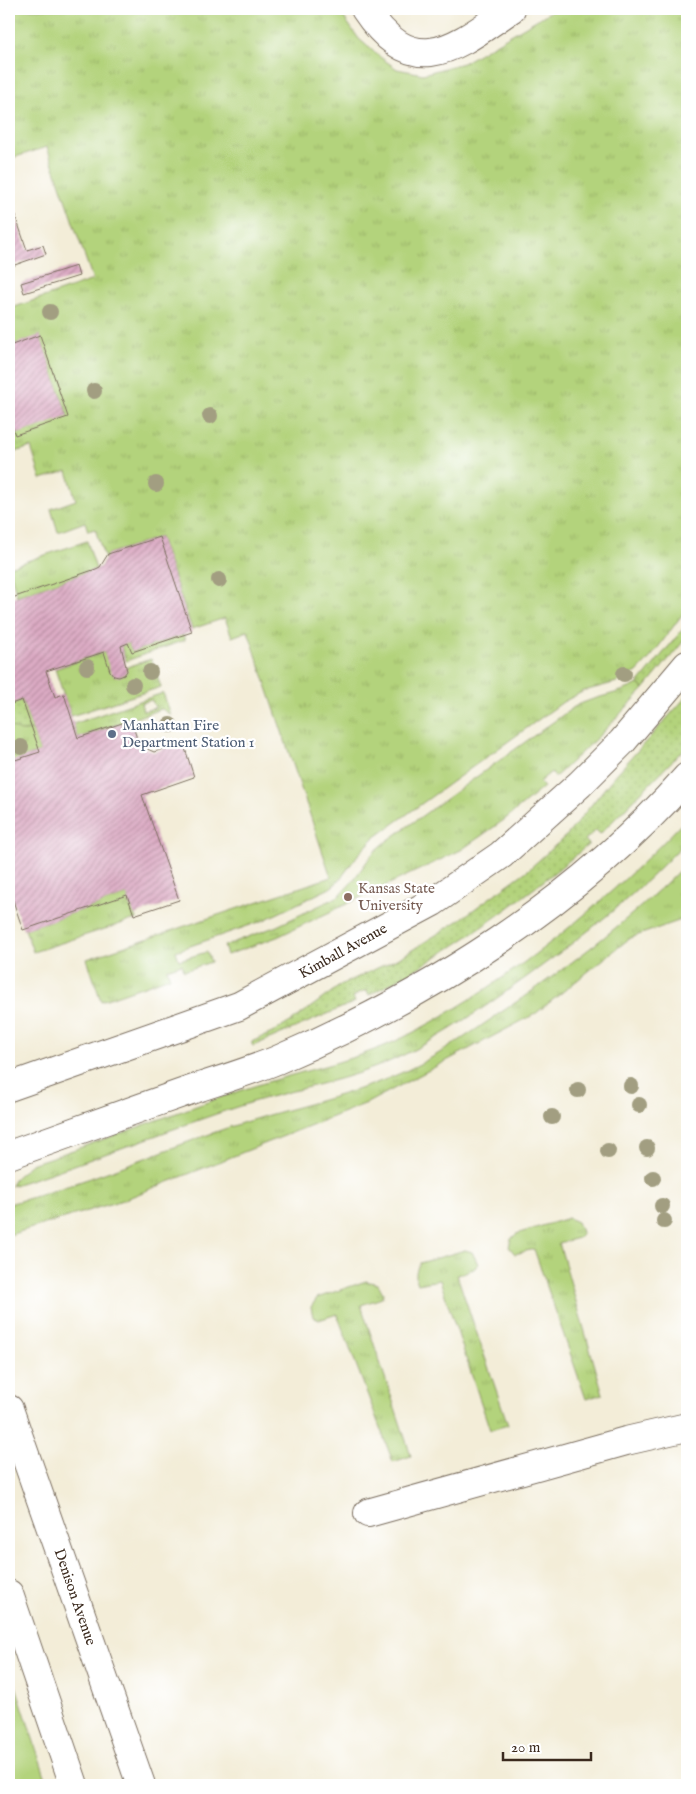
<svg xmlns="http://www.w3.org/2000/svg" width="696" height="1794" font-family="'IM FELL English',serif">
<style>
.grass{fill:url(#grass-tufts);stroke:#777e4c;fill-rule:evenodd}
.park{fill:#b3d37b;stroke:#777e4c}
.garden{fill:url(#garden-dots);stroke:#777e4c}
.building{fill:url(#building-hatch)}
.lines{fill:none;stroke-linecap:round;stroke-linejoin:round}
.minor-casing{stroke:#7b6e5f;stroke-width:30}
.major-casing{stroke:#7b6e5f;stroke-width:30}
.minor{stroke:#fff;stroke-width:28}
.major{stroke:#fff;stroke-width:28}
.tree{fill:#a29e81}
.service-dot{fill:#5c6f8a;stroke:#fff;stroke-width:2}
.education-dot{fill:#8d6e63;stroke:#fff;stroke-width:2}
.labels{text-anchor:middle;dominant-baseline:central;stroke-width:4.5;stroke-linejoin:round;paint-order:stroke}
.service-label{font-size:15px;fill:#4e5e75;stroke:#fff;text-anchor:start}
.education-label{font-size:15px;fill:#785e54;stroke:#fff;text-anchor:start}
.street-label{font-size:15px;fill:#3b2a1e;stroke:#fff}
</style>
<defs>
<pattern id="grass-tufts" width="24" height="20" patternUnits="userSpaceOnUse" patternTransform="scale(1.25)"><rect width="24" height="20" fill="#b3d37b"/><path d="M3 7l-1-3M5 7V3M7 7l1-3M15 17l-1-3M17 17v-4M19 17l1-3" fill="none" stroke="#9bb56a"/></pattern>
<pattern id="garden-dots" width="8" height="8" patternUnits="userSpaceOnUse" patternTransform="scale(1.25)"><rect width="8" height="8" fill="#b3d37b"/><path d="M2 2h.1M6 6h.1" fill="none" stroke="#9bb56a" stroke-width="1.8" stroke-linecap="round"/></pattern>
<pattern id="building-hatch" width="6" height="6" patternUnits="userSpaceOnUse" patternTransform="scale(1.25)"><rect width="6" height="6" fill="#dcabc4"/><path d="M-1 1l2-2M0 6l6-6M5 7l2-2" fill="none" stroke="#b48b9f"/></pattern>
</defs>
<rect width="100%" height="100%" fill="#fff"/>
<filter id="ink" filterUnits="userSpaceOnUse"><feTurbulence type="fractalNoise" baseFrequency=".02" numOctaves="2"/><feDisplacementMap in="SourceGraphic" scale="10" xChannelSelector="R" yChannelSelector="G"/><feConvolveMatrix kernelMatrix="1 2 1 2 8 2 1 2 1" color-interpolation-filters="sRGB"/></filter>
<filter id="wash" filterUnits="userSpaceOnUse"><feTurbulence type="fractalNoise" baseFrequency=".0096" numOctaves="4" result="noise"/><feDisplacementMap in="SourceGraphic" scale="20" xChannelSelector="R" yChannelSelector="G"/><feGaussianBlur stdDeviation="1.12" result="paint"/><feColorMatrix in="noise" values="0 0 0 0 0 0 0 0 0 0 0 0 0 0 0 0 0 1.4 0 .05"/><feComposite in="paint" operator="in"/></filter>
<g filter="url(#wash)">
<rect width="100%" height="100%" fill="#f3edd8"/>
<!-- grass -->
<g class="grass">
<path d="M9 9H338L359 39 380 57 397 69 423 74 463 63 555 9H687V608L651 657 637 672 617 682 584 691 563 702 374 838 357 856 338 882 330 888 262 921 176 951 179 960 207 952 211 962 184 971 182 964 167 969 170 977 101 1001 87 959 331 877 248 631 232 637 225 618 192 629 160 537 108 554 105 559 95 529 88 531 85 522 58 532 51 509 76 500 67 471 41 479 31 447 9 454V437L68 416 40 336 9 346V309L93 280 47 147 9 159Z"/>
<path d="M87 541 96 569 17 596 9 567Z"/>
<path d="M183 635 185 640 126 661 121 646 128 643 132 652Z"/>
<path d="M104 652 114 676 124 675 127 667 151 659 161 687 71 716 55 669Z"/>
<path d="M638 684 644 689 601 734 555 777 551 772 539 782 544 787 504 820 461 850 277 937 227 955 224 946 277 926 339 896 352 882 373 853 387 841 574 707C594 696 618 695 638 684Z"/>
<path d="M163 693 171 715 162 709 158 710 78 738 73 724ZM152 700 155 708 143 711 141 703Z"/>
<path d="M9 726 24 731 33 730 40 752 13 761 9 760Z"/>
<path d="M687 818V840C640 892 585 935 528 976 485 1007 442 1038 393 1060 349 1080 299 1088 252 1102 171 1128 92 1161 11 1186L14 1179 31 1164C103 1141 174 1113 245 1089 302 1070 360 1061 414 1032 514 979 609 900 687 818Z"/>
<path d="M687 863V918L630 938 535 1014 367 1103 123 1200 9 1235V1204C82 1184 153 1154 224 1129 280 1109 340 1099 394 1076 431 1061 465 1037 497 1015 566 969 629 921 687 863Z"/>
<path d="M127 895 136 919 33 952 25 929Z"/>
<path d="M568 1218 577 1222 582 1234 578 1238 559 1243 603 1394 586 1399 534 1249 515 1254 509 1247 511 1239 516 1234Z"/>
<path d="M465 1250 472 1252 478 1264 474 1269 457 1275 508 1425 490 1430 440 1280 418 1284C415 1276 415 1270 420 1263Z"/>
<path d="M366 1281 378 1284 383 1293 382 1298 361 1305 411 1456 393 1462 337 1314 319 1320 313 1317 311 1307 317 1298Z"/>
</g>
<!-- park -->
<path class="park" d="M9 1665 48 1785H9Z"/>
<!-- garden -->
<g class="garden">
<path d="M687 624V637L644 689 638 684Z"/>
<path d="M687 696V746L600 834 596 830 585 840 589 844C520 902 449 954 369 995L366 990 353 997 355 1002 253 1046 251 1042 272 1033 292 1021 341 985 401 957 458 921 528 870 568 834 612 779Z"/>
<path d="M22 700 33 730 21 731 9 726V705Z"/>
</g>
<g id="blocks">
<!-- building -->
<g class="building">
<path d="M9 197 27 250 43 245 46 254 9 267Z"/>
<path d="M76 266 79 276 24 293 21 283Z"/>
<path d="M40 335 68 417 15 435 9 417V346Z"/>
<path d="M160 537 192 632 132 652 128 643 121 646 127 671 124 675 119 677 114 676 110 671 104 652 46 671 55 697 64 694 78 738 131 720 139 745 154 752 183 742 194 777 142 795 179 900 134 915 127 895 23 930 9 889V762L40 752 22 700 11 704 9 697V599L96 569 100 567 108 554Z"/>
</g>
</g>
</g>
<g filter="url(#ink)">
<use href="#blocks" fill-opacity="0" stroke="#7b6e5f" stroke-width="1"/>
<g class="lines">
<defs>
<g id="minor">
<path d="M365 9C414 83 454 48 511 9"/>
<path d="M9 1409 141 1785"/>
<path d="M368 1513 626 1441 687 1427"/>
<path d="M9 1594 74 1785"/>
</g>
<g id="major">
<path d="M9 1087 239 1006 433 902 501 855 580 784 622 742 687 665"/>
<path d="M9 1155C68 1134 128 1112 188 1091 217 1081 248 1072 277 1060 429 995 577 902 687 777"/>
</g>
</defs>
<!-- minor casing -->
<use href="#minor" class="minor-casing"/>
<!-- major casing -->
<use href="#major" class="major-casing"/>
<!-- minor -->
<use href="#minor" class="minor"/>
<!-- major -->
<use href="#major" class="major"/>
</g>
<!-- trees -->
<g class="tree">
<circle cx="50" cy="312" r="8"/>
<circle cx="94" cy="391" r="8"/>
<circle cx="210" cy="416" r="8"/>
<circle cx="156" cy="484" r="8"/>
<circle cx="219" cy="580" r="8"/>
<circle cx="87" cy="667" r="8"/>
<circle cx="150" cy="672" r="8"/>
<circle cx="624" cy="674" r="8"/>
<circle cx="133" cy="685" r="8"/>
<circle cx="170" cy="725" r="8"/>
<circle cx="21" cy="747" r="8"/>
<circle cx="631" cy="1086" r="8"/>
<circle cx="578" cy="1090" r="8"/>
<circle cx="639" cy="1105" r="8"/>
<circle cx="552" cy="1117" r="8"/>
<circle cx="647" cy="1148" r="8"/>
<circle cx="608" cy="1151" r="8"/>
<circle cx="653" cy="1178" r="8"/>
<circle cx="662" cy="1206" r="8"/>
<circle cx="664" cy="1221" r="8"/>
</g>
</g>
<!-- markers -->
<circle class="service-dot" cx="112" cy="734" r="5"/>
<circle class="education-dot" cx="348" cy="897" r="5"/>
<g class="labels">
<!-- service labels -->
<g class="service-label">
<text x="122" y="725">Manhattan Fire<tspan x="122" dy="17">Department Station 1</tspan></text>
</g>
<!-- education labels -->
<g class="education-label">
<text x="358" y="888">Kansas State<tspan x="358" dy="17">University</tspan></text>
</g>
<!-- street labels -->
<g class="street-label">
<text transform="translate(343 951) rotate(-29)">Kimball Avenue</text>
<text transform="translate(75 1597) rotate(71)">Denison Avenue</text>
</g>
</g>
<!-- margin -->
<rect width="696" height="1794" fill="none" stroke="#fff" stroke-width="30"/>
<!-- scale -->
<path d="M503 1752v8h88v-8" fill="none" stroke="#3b2a1e" stroke-width="2.5"/>
<text x="511" y="1752" font-size="15" fill="#3b2a1e" stroke="#ffffff" stroke-width="4" paint-order="stroke">20 m</text>
</svg>
